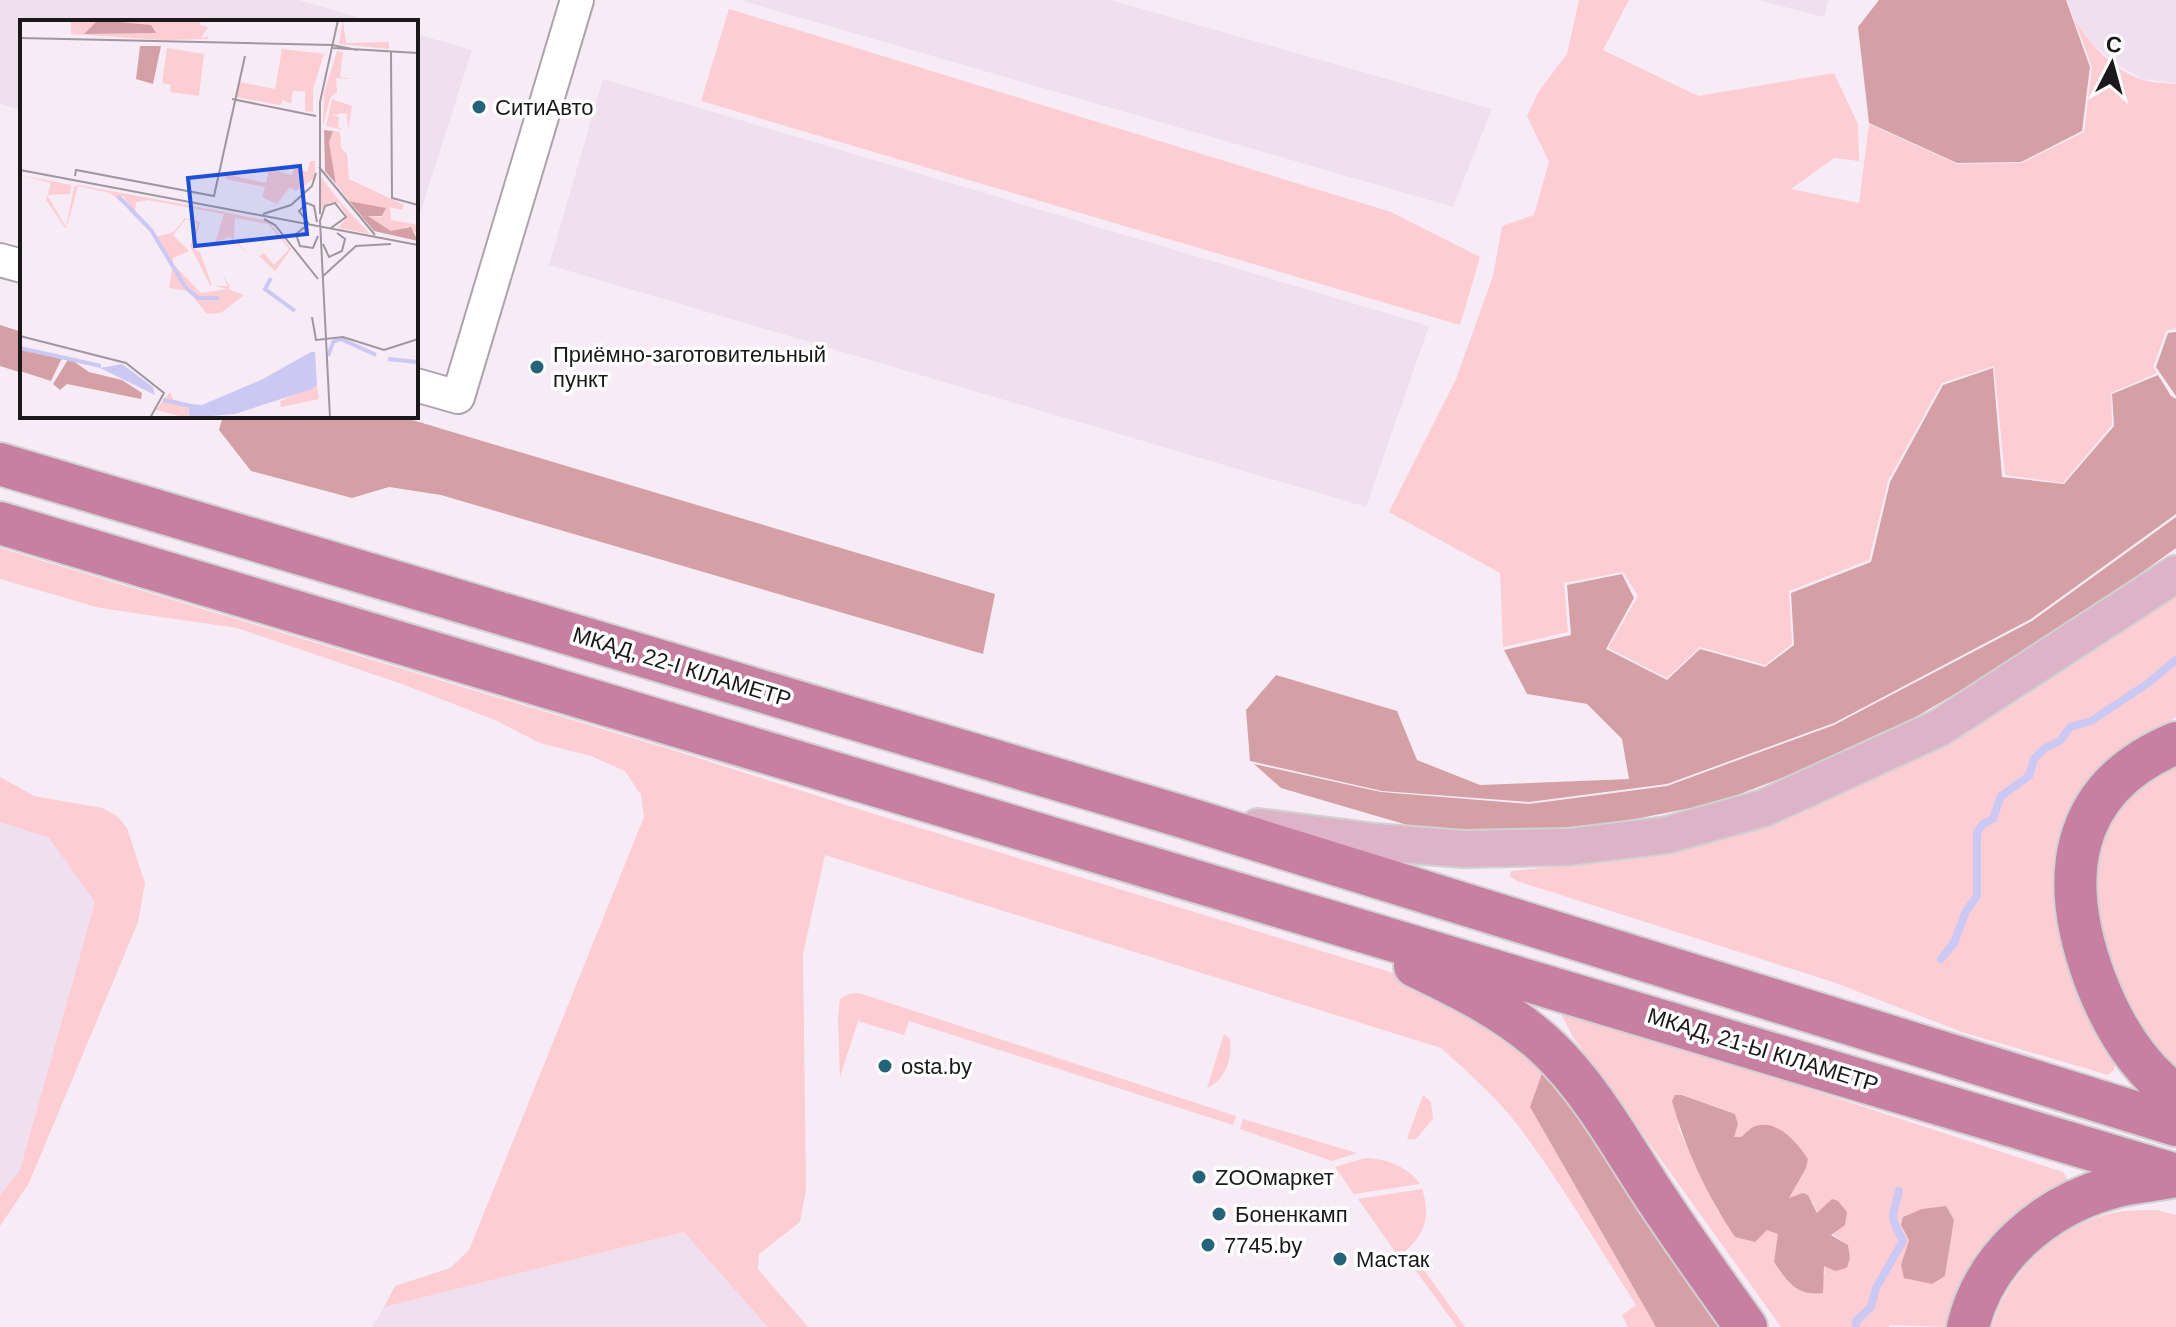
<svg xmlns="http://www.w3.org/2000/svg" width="2176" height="1327" font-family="Arial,sans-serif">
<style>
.built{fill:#f0dfee}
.green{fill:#fccdd2;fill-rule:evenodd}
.forest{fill:#d4a0a6}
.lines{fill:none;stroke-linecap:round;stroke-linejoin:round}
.stream{stroke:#cbc8f4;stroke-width:8}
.secondary-casing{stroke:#aca3ab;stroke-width:36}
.primary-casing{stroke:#d1d1d1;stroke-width:40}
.highway-casing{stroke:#d1d1d1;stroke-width:46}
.secondary{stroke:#fff;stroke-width:32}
.primary{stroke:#ddb3c7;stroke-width:36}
.highway{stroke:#c780a2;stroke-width:42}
.poi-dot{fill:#25637a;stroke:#fff;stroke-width:3}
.labels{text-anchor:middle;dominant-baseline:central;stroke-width:7;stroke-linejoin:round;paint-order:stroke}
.poi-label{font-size:22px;fill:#1b181b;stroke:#fff;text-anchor:start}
.street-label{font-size:22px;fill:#1b181b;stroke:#fff}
.inset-river{fill:none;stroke:#cbc8f4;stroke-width:4}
.inset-road{fill:none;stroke:#9f979e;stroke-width:2}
.view{fill:#1d4ed8;fill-opacity:0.15;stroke:#1d4ed8;stroke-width:4}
.inset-edge{fill:none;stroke:#1b181b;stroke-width:4}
</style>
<rect width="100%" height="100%" fill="#f7ecf6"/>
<!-- built -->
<g class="built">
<path d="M0 0H299L375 22H22V110L0 104Z"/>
<path d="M740 0H1111L1492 109 1453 207Z"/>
<path d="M1757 0H1828L1824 17Z"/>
<path d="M2067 0H2176V83L2143 79 2116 64 2087 39 2071 12Z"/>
<path d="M416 34 472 50 416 226Z"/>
<path d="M603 79 1429 326 1366 507 549 265Z"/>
<path d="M0 822 49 838 95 902 20 1170 0 1195Z"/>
<path d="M685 1232 768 1327H372L384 1307Z"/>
</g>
<!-- green -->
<g class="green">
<path d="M1579 0H1629L1603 50 1698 96 1834 73 1858 124 1859 161 1834 158 1791 189 1859 203 1869 124 1957 164 2022 163 2084 132 2092 67 2073 16C2088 43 2113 71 2144 80 2153 83 2166 83 2176 84V328L2166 331 2153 367 2157 373 2111 393 2112 425 2063 483 2005 475 1994 366 1942 383 1888 481 1869 560 1789 591 1792 644 1765 665 1700 647 1667 678 1608 648 1638 596 1623 572 1564 583 1568 632 1503 647 1500 573 1389 512 1456 379 1493 276 1502 226 1534 215 1549 162 1527 116 1539 91 1567 54Z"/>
<path d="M729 9 1391 212 1480 257 1460 325 701 101Z"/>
<path d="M0 548 679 752 871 813 1413 979 1547 1059 1530 1107 1656 1327H1628L1622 1315 1636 1305C1598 1246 1562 1184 1520 1128 1497 1098 1469 1073 1441 1048L825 855 803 954 806 1190 800 1222 759 1254 758 1269 808 1327H768L684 1232 384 1307 395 1286 450 1268 469 1250 644 817 641 795 625 771 591 756 540 743 495 720 402 684 237 628 100 608 0 579Z"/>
<path d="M2176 589V717L2133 745 2082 803 2115 1063 2114 1070 2108 1075 1962 1032 1833 982 1517 881 1510 876 1511 871 1633 859 1681 849 1769 821 1839 795 2021 699Z"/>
<path d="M2176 764V1070C2137 1033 2124 1005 2109 955 2103 937 2092 915 2091 896 2091 882 2093 860 2097 847 2105 816 2148 777 2176 764Z"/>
<path d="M0 777 34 796 102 808 117 816 127 828 145 883 138 922 29 1183 0 1226V1195L20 1170 95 902 49 838 0 822Z"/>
<path d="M859 993 1236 1116 1233 1125 909 1021 904 1035 858 1021 840 1077 838 1018 840 999 848 994Z"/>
<path d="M1560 1012 1717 1059 2063 1172 2068 1180 1953 1327 1890 1325 1889 1327H1781L1573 1037ZM1683 1095 1735 1114 1738 1124 1733 1137H1741L1793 1187 1788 1199 1813 1202C1820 1222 1830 1234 1848 1245L1850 1258 1847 1269 1824 1265 1825 1274 1774 1262 1779 1234 1718 1212 1679 1129 1675 1096ZM1954 1220 1945 1276 1901 1266 1909 1240 1901 1225Z"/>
<path d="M1224 1034 1230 1039C1233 1057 1225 1081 1207 1088Z"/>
<path d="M1423 1095 1431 1102 1433 1119 1416 1139H1407Z"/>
<path d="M1243 1119 1357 1153 1332 1161 1240 1129Z"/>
<path d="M1365 1158C1387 1159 1407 1166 1420 1184L1354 1194 1335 1167Z"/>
<path d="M1422 1189C1432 1218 1423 1240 1398 1256L1358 1199Z"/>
<path d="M2157 1210 2176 1215V1327H1992C2007 1273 2057 1225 2113 1213 2127 1210 2142 1210 2157 1210Z"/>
<path d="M1414 1256 1465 1327H1457L1408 1260Z"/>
</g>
<!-- forest -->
<g class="forest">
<path d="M1879 0H2066L2090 67 2082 131 2021 162 1957 163 1869 123 1858 27Z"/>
<path d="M0 325 22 332V373L0 366Z"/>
<path d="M2176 332V396L2156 367 2168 333Z"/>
<path d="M1993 368 2002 477 2064 484 2114 426 2112 394 2158 375 2171 396 2176 399V514L2031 619 1834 723 1667 784 1529 802 1382 791 1250 761 1246 710 1276 675 1397 711 1417 760 1480 785 1629 779 1622 739 1587 704 1527 694 1504 650 1571 635 1567 585 1622 574 1634 598 1606 649 1667 680 1700 649 1765 667 1794 645 1791 593 1871 562 1890 482 1943 385Z"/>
<path d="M223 416H399L995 594 983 654 441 495 389 487 352 498 251 471 219 430Z"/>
<path d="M2176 517V548L2081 616 1998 669 1907 722 1811 767 1716 803 1625 821 1549 830 1489 834 1421 829 1281 788 1254 764 1381 792 1529 804 1667 786 1834 725 2032 621Z"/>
<path d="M1547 1059 1726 1327H1656L1530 1107Z"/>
<path d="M1675 1095H1682L1735 1114 1738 1124 1734 1137H1741C1746 1133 1751 1127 1756 1126 1778 1119 1798 1144 1808 1159L1806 1168 1789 1198 1803 1193 1808 1195 1817 1213 1832 1199 1838 1201 1847 1212 1845 1225 1831 1235 1848 1245 1850 1258 1847 1268 1835 1271 1824 1266 1823 1293C1796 1296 1788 1282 1774 1262L1778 1234 1767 1230 1755 1242 1735 1237C1707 1196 1685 1148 1672 1101Z"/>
<path d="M1946 1206 1954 1220 1945 1276 1932 1284 1904 1278 1901 1265 1909 1240 1901 1225 1903 1217 1922 1209Z"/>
</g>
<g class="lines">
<!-- stream -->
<g class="stream">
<path d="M1941 959 1954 943 1966 911 1977 896V833L1983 824 1993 819 2001 796 2029 776 2034 759 2045 748 2060 741 2070 727 2091 721 2147 684 2176 660"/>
<path d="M1856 1327V1321L1871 1307 1876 1288 1903 1241C1889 1214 1892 1219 1899 1191"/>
</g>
<defs>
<g id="secondary">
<path d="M0 260 22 266"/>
<path d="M416 385 458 397 577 0"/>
</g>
<path id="primary" d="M1258 827 1375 842 1463 849 1568 847 1667 835 1764 808 1939 728 2176 574"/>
<g id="highway">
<path d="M0 464 1180 816 2176 1125"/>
<path d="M0 523 2176 1175"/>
<path d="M2176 743C2066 789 2058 882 2096 982 2113 1026 2137 1067 2176 1095"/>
<path d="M1415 966C1461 988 1512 1013 1549 1049 1589 1087 1619 1141 1649 1187 1680 1235 1713 1281 1746 1327"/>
<path d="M1968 1327C1984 1258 2043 1207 2110 1188 2130 1182 2151 1181 2171 1177"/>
</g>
</defs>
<!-- secondary casing -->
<use href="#secondary" class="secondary-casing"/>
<!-- primary casing -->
<use href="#primary" class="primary-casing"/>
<!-- highway casing -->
<use href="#highway" class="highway-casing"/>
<!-- secondary -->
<use href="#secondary" class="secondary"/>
<!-- primary -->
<use href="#primary" class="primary"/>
<!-- highway -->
<use href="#highway" class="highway"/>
</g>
<!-- markers -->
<g class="poi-dot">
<circle cx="479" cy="107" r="8"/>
<circle cx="537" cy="367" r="8"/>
<circle cx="885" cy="1066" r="8"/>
<circle cx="1199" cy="1177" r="8"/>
<circle cx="1219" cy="1214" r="8"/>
<circle cx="1208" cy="1245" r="8"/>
<circle cx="1340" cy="1259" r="8"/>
</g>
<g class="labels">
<!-- poi labels -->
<g class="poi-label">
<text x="495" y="107">СитиАвто</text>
<text x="553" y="354">Приёмно-заготовительный<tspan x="553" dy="25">пункт</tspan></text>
<text x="901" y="1066">osta.by</text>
<text x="1215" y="1177">ZOOмаркет</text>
<text x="1235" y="1214">Боненкамп</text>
<text x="1224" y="1245">7745.by</text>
<text x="1356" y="1259">Мастак</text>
</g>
<!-- street labels -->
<g class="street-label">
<text transform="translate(682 667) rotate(17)">МКАД, 22-І КІЛАМЕТР</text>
<text transform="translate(1763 1050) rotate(17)">МКАД, 21-Ы КІЛАМЕТР</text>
</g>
</g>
<!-- overview -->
<g transform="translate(20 20)">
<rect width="398" height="398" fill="#f7ecf6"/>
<path d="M51 0H181L180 5 188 7 181 18 188 17V19L144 20 51 14ZM323 0 326 23 369 22V29L319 24ZM147 28 184 34 179 76 150 72 151 65 142 63ZM262 29 304 34 293 69V92L285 91V71H273L271 84 263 80 260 85 216 77 220 62 255 69ZM317 31 323 32 320 57 332 59 316 58 317 72 310 78 303 106 304 73ZM312 79 332 86 328 111 327 93 312 95 319 97 318 107 324 110 306 106ZM313 111 320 112 321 128 327 134 329 159 384 185 382 190 370 187 371 200 398 205V214L386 206 382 212 371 211 348 196 362 197 366 188 329 181 316 164 309 122ZM290 141H295V158L276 171 270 167 257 184 242 177 245 167 205 159 206 154 246 163 249 149 272 155 274 148 287 152ZM0 155 51 165 50 174 27 175 46 207 54 167 58 165 189 189 248 201 271 229 255 251 239 236 244 233 254 245 269 229 248 204 215 198 214 219 232 237 210 217 195 223 204 194 128 180 116 182 115 193 103 176H97L106 182 108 188 90 173 58 166 46 209 26 180 31 163ZM301 157 321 183 350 214 318 208 327 197 319 183 310 182 301 190ZM165 198 180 202 173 228 180 232 192 266H208L202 254 210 266 208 269 224 275 201 293 187 294 168 271 149 268 152 249 135 217 154 212ZM166 199 178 204 170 226 190 265 208 269 181 273 153 244V238L169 231 153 215ZM297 365 299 379 261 387 260 381ZM150 372 153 379 170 385 167 398 136 390Z" fill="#fccdd2" fill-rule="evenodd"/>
<path d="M78 0 131 5 136 13 64 14ZM120 26H141L133 64 116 59ZM304 110 313 111 309 122 316 164 305 151ZM329 181 366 188 362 196H348L371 211 391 207 398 221 354 211ZM0 329 42 338 31 361 0 351ZM49 338 69 352 102 360 122 373 121 379 47 364 40 370 33 364Z" fill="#d4a0a6"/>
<path d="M291 332H295L297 365 292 369 215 394 168 398 170 384 182 385 241 360ZM102 344 133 367 135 375 80 348Z" fill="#cbc8f4"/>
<path class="inset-river" d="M98 176 131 210 166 268 178 278H199M251 258 245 269 275 291M0 328 81 346M308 336 313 322 321 319 356 335M368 339 398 342M143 380 171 386"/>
<path class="inset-road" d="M0 18 312 25M312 25 337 30M313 28 398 33M371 32 372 178 398 185M212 79 296 96M299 147 355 215M0 150 398 225M55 156 56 150 194 176 225 36M243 194 271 185 292 166 296 153M300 194V82L318 0M244 199 255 205 298 259M289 204 279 191 287 183 294 186 297 202M286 206 276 214 280 226 293 228 298 216M303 224 309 237 322 231 325 219 317 213M302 257 336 226 371 224M292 297 296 320 323 317 364 330 398 319M0 316 106 343 144 373 130 398M310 398 300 201 305 186 315 183 326 197 311 208"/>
<path class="view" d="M280 146 287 214 175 226 168 158Z"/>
<rect width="398" height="398" class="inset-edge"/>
</g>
<!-- north arrow -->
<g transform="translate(2112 64) rotate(6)" stroke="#ffffff" stroke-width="6" paint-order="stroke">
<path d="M0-6L14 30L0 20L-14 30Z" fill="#1b181b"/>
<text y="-12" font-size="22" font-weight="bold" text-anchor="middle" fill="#1b181b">С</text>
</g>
</svg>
